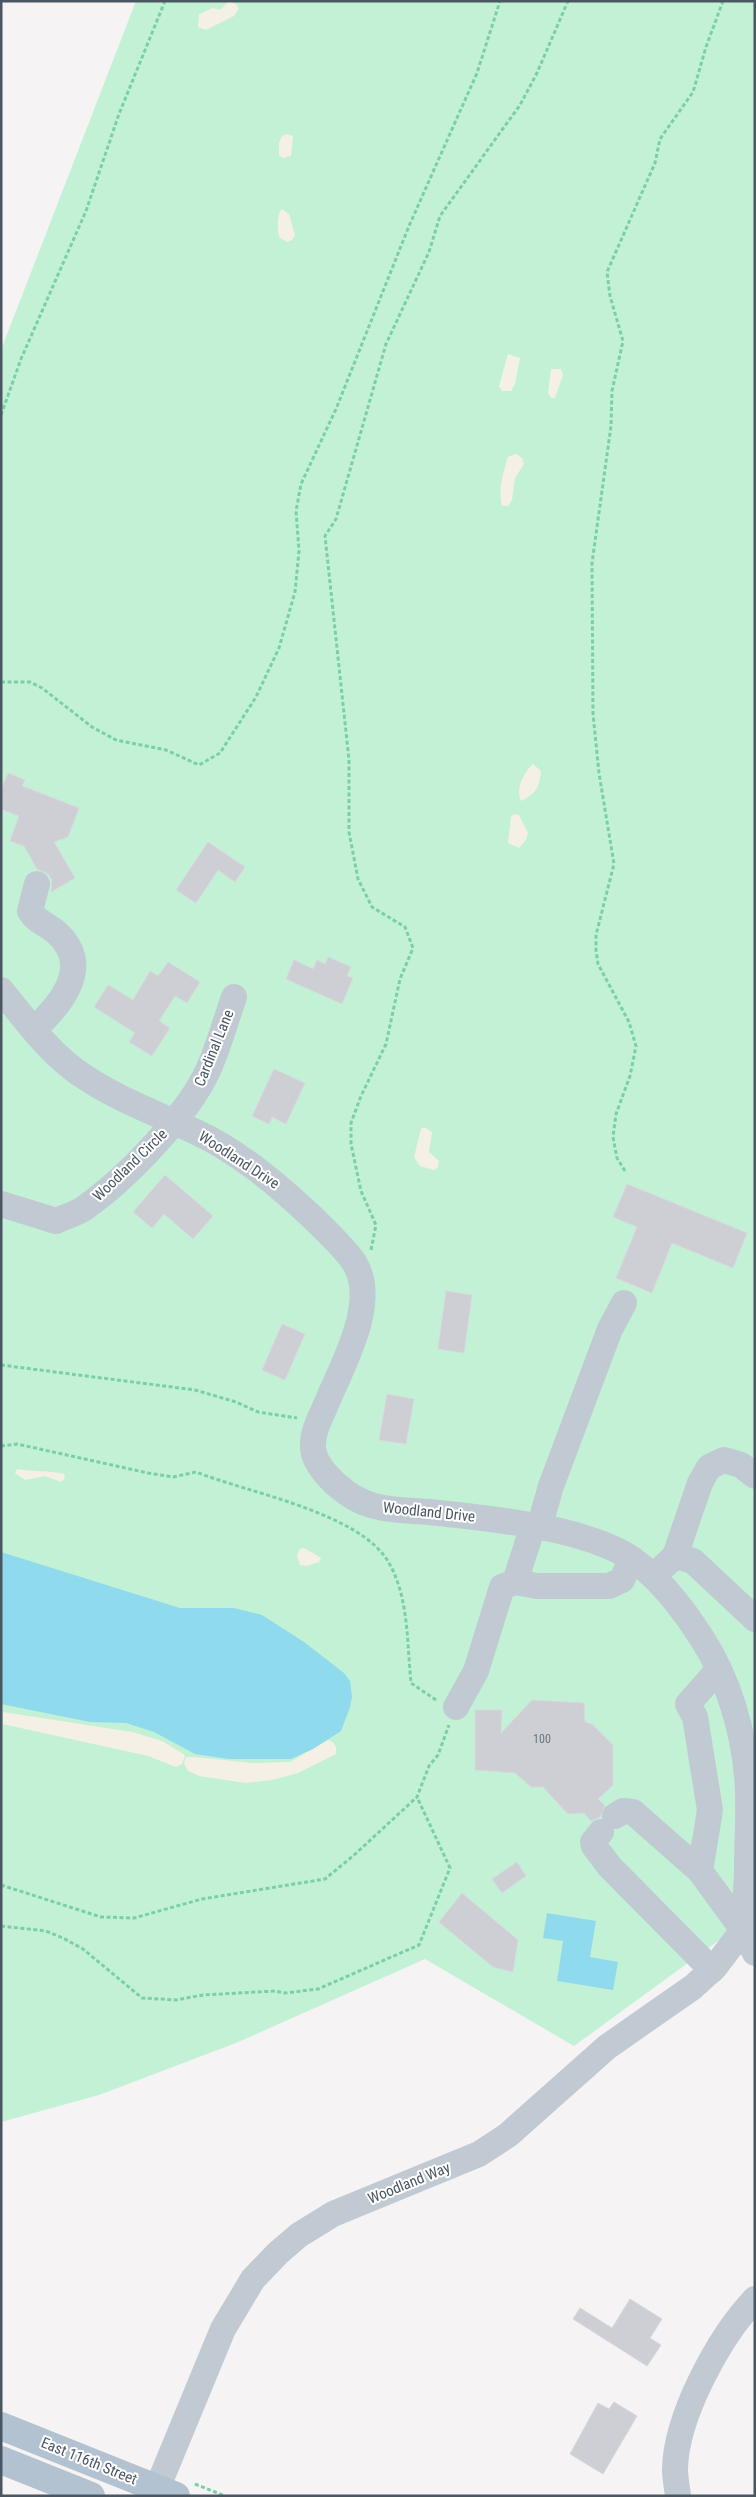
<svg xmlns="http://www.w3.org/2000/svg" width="756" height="2497" font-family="'Roboto Condensed',sans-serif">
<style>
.green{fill:#c3f1d5}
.sand{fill:#f5f0e5}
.water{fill:#90daee}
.building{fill:#cdcfd5;stroke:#d7d9de}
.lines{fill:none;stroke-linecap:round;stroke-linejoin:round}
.path{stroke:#7ad0a6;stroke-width:3;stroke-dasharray:4 2.5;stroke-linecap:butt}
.minor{stroke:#c1cad2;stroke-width:26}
.major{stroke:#b3c2d1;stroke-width:28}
.labels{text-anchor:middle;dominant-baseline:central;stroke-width:4;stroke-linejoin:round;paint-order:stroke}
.number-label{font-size:12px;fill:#6b747e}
.street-label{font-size:15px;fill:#4a5661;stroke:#fff}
</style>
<rect width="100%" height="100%" fill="#f5f3f3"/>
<!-- green -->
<path class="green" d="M136 1H755V1914L574 2046 425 1959 236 2043 99 2095 1 2122V350Z"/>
<!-- sand -->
<g class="sand">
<path d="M229 1 236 4 239 9 234 16 206 30 198 27 199 14 213 8 220 10Z"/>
<path d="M287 134 293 136 291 156 283 158 279 155V143L282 136Z"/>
<path d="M282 209 289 214 295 235 292 240 287 242 279 237C278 229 276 215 282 209Z"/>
<path d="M508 354 520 358 515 384 511 391H502L499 386Z"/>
<path d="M551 369H561L563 375 555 398H551L548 393Z"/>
<path d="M516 454 522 458 524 464 515 478 512 500 508 506H502C498 490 503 473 508 457Z"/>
<path d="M533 764 541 771C539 789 536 793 521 801 515 789 524 772 533 764Z"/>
<path d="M514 814 519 815 528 833 526 840 519 848 508 843 511 817Z"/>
<path d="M424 1127 432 1132 429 1152 439 1161 438 1167 434 1170 420 1166 414 1157 421 1129Z"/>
<path d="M17 1469C33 1472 48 1470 64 1474L65 1478 61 1482 45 1476 25 1480 15 1473Z"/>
<path d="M304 1548 321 1558 319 1562 307 1566 300 1565 297 1555 300 1549Z"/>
<path d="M3 1712 132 1732 162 1741 185 1755 182 1764 176 1767 148 1756 7 1725 3 1724Z"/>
<path d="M328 1740C335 1742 337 1747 336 1754L298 1773 272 1780 246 1783 199 1776 188 1771 184 1763 186 1757H195L252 1763 290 1762Z"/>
</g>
<!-- water -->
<g class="water">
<path d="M1 1552 180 1608H234L262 1615 304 1642 344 1673 350 1681 352 1697 350 1707 341 1731 313 1749 291 1759H229L195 1754 154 1732 126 1723 90 1722 1 1704Z"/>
<path d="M547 1913 596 1921 590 1957 618 1962 613 1990 557 1981 563 1941 543 1938Z"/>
</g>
<!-- building -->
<g class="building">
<path d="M8 773 25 780 22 786 79 808 68 837 54 842 75 878 51 892 52 880 48 874 37 869 24 846 10 841 19 816 1 809V790Z"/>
<path d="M208 842 245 867 235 882 218 870 196 903 176 890Z"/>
<path d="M328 957 351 967 347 976 353 978 342 1004 286 979 294 960 313 969 317 960 325 964Z"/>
<path d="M168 962 200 982 187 1003 175 996 159 1021 170 1028 152 1056 129 1042 135 1033 94 1007 108 985 133 1000 150 971 158 976Z"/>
<path d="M274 1069 305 1083 286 1124 272 1117 269 1124 252 1116Z"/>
<path d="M165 1175 213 1216 193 1239 164 1214 152 1228 133 1212Z"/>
<path d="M627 1184 747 1233 733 1268 672 1243 652 1293 616 1278 637 1227 613 1217Z"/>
<path d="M446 1291 472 1295 464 1353 438 1349Z"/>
<path d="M282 1324 305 1334 285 1380 262 1370Z"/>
<path d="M387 1394 414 1399 406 1444 379 1440Z"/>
<path d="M532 1700 584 1703 585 1722 592 1724 613 1745V1785L598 1799 605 1806 600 1817 591 1821 584 1813 568 1814 543 1787H531L515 1773 475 1770V1710H502L501 1733Z"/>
<path d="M517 1862 526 1876 502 1893 492 1879Z"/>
<path d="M462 1893 518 1940 513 1972 493 1967 439 1922Z"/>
<path d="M630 2299 662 2319 650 2338 661 2345 647 2366 573 2319 580 2308 612 2328Z"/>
<path d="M614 2402 637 2416 603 2474 570 2454 598 2403 609 2409Z"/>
</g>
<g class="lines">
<!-- path -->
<g class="path">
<path d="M1 415 21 359 86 211 119 114 165 1"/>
<path d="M1 682H30L42 688 92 727 116 740 166 750 199 765 220 753 256 697 279 648 295 592 299 551 296 511 301 484 336 409 409 226 477 73 500 1"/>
<path d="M625 1171 617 1158 613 1137 616 1114 630 1076 636 1046 629 1022 598 964 596 950V935L614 864 599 773 593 714 592 563 611 426 612 391 623 341 610 296 607 272 655 163 660 139 693 92 706 47 723 1"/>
<path d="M371 1250 376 1225 361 1191 351 1144V1123L361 1096 386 1044 400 979 413 948 405 927 372 907 358 879 349 832V760L325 536 336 519 386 344 429 252 440 216 520 105 537 73 568 1"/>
<path d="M1 1365 195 1390 236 1402 258 1412 297 1418"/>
<path d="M1 1446 17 1444 148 1473 173 1477 196 1472C249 1493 361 1513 389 1563 409 1598 407 1644 411 1683L436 1700"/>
<path d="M1 1885 101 1917 134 1918 202 1899 325 1879 353 1856 417 1797 429 1766 438 1755 449 1725"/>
<path d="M1 1926 46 1931 63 1938 83 1949 142 1998 176 2000 203 1995 275 1991 285 1993 318 1989 419 1945 450 1868 417 1797"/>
<path d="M195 2484 225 2496"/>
</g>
<!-- minor -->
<g class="minor">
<path d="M1 990C25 1019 48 1052 80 1074 118 1100 154 1112 196 1132 239 1152 277 1184 311 1216 323 1228 348 1251 355 1264 379 1304 340 1369 325 1407 319 1420 312 1434 313 1448 314 1465 334 1484 347 1493 371 1511 401 1510 430 1512 486 1518 585 1527 632 1559 661 1579 684 1610 703 1640 728 1679 743 1729 747 1776 750 1806 747 1839 747 1869 747 1902 738 1924 755 1953"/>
<path d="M34 1029C62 1004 93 965 57 933 49 925 36 922 30 911L37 884"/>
<path d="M1 1204 56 1221C65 1217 75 1214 83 1209 125 1180 189 1114 209 1068 219 1045 226 1020 234 997"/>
<path d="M539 1528 551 1486 610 1329 624 1303"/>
<path d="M675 1556 700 1483 709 1467 724 1460 741 1465 755 1476"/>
<path d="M662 1568 675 1556 693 1561 755 1619"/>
<path d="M515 1582 533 1526"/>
<path d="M456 1707 476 1671 502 1587 515 1582 537 1586H609L622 1580 631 1559"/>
<path d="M615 1816 623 1811 633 1812 700 1871"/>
<path d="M601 1832 593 1842 594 1846 610 1867 712 1970"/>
<path d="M154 2496 223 2329 253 2279 278 2253 299 2235 333 2214 479 2154 508 2135 607 2047 693 1987 715 1967 743 1930 700 1871 710 1810 695 1717 688 1704 718 1670"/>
<path d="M678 2496C677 2487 675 2478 675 2469 676 2416 719 2337 755 2299"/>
</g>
<!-- major -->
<g class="major">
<path d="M1 2426 176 2496"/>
<path d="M1 2460 91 2496"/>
</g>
</g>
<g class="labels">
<!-- number labels -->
<g class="number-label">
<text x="542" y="1739">100</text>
</g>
<!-- street labels -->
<g class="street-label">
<text transform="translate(214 1048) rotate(-68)">Cardinal Lane</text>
<text transform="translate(239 1160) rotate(33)">Woodland Drive</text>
<text transform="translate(130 1165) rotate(-44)">Woodland Circle</text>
<text transform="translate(429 1512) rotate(6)">Woodland Drive</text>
<text transform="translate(409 2183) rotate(-22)">Woodland Way</text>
<text transform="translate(89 2461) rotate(22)">East 116th Street</text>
</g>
</g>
<!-- border -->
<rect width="756" height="2497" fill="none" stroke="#4a5661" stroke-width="5"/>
</svg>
